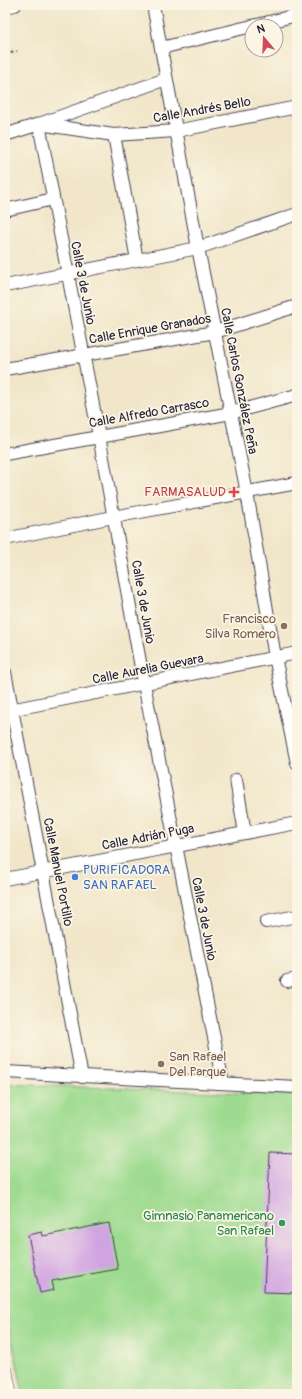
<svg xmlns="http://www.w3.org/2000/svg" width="302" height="1399" font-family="Pangolin,sans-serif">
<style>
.green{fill:#9edb90;stroke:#607e66}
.building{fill:#d0a3e2}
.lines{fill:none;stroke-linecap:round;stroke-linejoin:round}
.minor-casing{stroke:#413f50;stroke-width:14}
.major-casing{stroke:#413f50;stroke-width:16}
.path{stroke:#413f50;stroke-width:2;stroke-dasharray:3 3;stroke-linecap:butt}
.minor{stroke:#fff;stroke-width:12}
.major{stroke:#fff;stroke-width:15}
.health-dot{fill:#e0444e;stroke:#fcf5e5;stroke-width:1.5}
.education-dot{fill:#8d6e63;stroke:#fcf5e5;stroke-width:1.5}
.shop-dot{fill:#3f7fe0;stroke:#fcf5e5;stroke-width:1.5}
.leisure-dot{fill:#2e9e5b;stroke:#fcf5e5;stroke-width:1.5}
.labels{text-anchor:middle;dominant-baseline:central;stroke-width:3.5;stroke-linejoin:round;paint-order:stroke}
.street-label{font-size:13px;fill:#22223b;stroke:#fcf5e5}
.health-label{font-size:13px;fill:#be3a42;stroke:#fcf5e5;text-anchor:end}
.education-label{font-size:13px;fill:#785e54;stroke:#fcf5e5;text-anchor:end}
.shop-label{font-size:13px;fill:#366cbe;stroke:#fcf5e5;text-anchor:start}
.leisure-label{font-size:13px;fill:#27864d;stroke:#fcf5e5;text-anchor:end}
</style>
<rect width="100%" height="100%" fill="#fcf5e5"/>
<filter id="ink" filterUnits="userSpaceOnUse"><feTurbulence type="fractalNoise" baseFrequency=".025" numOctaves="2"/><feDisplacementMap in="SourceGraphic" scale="8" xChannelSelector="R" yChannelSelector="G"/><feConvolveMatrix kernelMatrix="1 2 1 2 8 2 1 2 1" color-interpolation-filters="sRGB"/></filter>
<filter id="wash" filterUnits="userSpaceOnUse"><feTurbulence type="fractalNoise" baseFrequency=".012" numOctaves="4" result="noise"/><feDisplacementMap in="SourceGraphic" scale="16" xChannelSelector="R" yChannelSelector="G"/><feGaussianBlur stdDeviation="0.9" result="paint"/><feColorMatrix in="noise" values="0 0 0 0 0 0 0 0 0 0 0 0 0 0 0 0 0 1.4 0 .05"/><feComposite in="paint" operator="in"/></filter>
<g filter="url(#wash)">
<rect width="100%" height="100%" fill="#f1e6c9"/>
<!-- green -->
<path class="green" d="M5 1084 297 1095V1394H23L5 1305Z"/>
<g id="blocks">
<!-- building -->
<g class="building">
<path d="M270 1153 297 1154V1293L264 1292Z"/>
<path d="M109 1223 118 1269 52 1281 54 1290 40 1293 28 1235 42 1232 43 1236Z"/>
</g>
</g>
</g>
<g filter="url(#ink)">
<use href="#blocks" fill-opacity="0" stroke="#413f50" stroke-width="1"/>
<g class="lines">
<defs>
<g id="minor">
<path d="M153 5 198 248 247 493 275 657 297 763"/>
<path d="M5 7 15 5"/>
<path d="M253 26 297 15"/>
<path d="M161 48 252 26"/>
<path d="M39 124 99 436 144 684 223 1083"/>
<path d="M39 124 114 135 176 131 297 107"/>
<path d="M5 135 39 124 166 79"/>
<path d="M114 135 137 260"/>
<path d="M5 210 53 199"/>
<path d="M5 286 198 248 297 214"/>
<path d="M5 369 215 332 297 306"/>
<path d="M5 454 231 413 297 395"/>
<path d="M5 539 113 517 297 483"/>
<path d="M5 672 82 1077"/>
<path d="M5 711 297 653"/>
<path d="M236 780 245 833"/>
<path d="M5 879 297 823"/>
<path d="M266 922 297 916"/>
<path d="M287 981 297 979"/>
<path d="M5 1072 297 1087"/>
</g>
<path id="major" d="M5 1372 9 1394"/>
</defs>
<!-- minor casing -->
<use href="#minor" class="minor-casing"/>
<!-- major casing -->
<use href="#major" class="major-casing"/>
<!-- path -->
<path class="path" d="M5 55 17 51"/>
<!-- minor -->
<use href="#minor" class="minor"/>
<!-- major -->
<use href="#major" class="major"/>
</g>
</g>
<!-- markers -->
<path class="health-dot" d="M232 486h4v4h4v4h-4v4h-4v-4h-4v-4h4z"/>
<g class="education-dot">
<circle cx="284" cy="626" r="4"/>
<circle cx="161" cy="1064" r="4"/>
</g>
<circle class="shop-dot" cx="75" cy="877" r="4"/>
<circle class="leisure-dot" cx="282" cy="1223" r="4"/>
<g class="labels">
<!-- street labels -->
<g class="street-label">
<text transform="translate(202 110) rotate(-10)">Calle Andrés Bello</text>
<text transform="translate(83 283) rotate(79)">Calle 3 de Junio</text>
<text transform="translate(150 329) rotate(-10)">Calle Enrique Granados</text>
<text transform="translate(239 381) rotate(79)">Calle Carlos González Peña</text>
<text transform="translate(149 413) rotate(-10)">Calle Alfredo Carrasco</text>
<text transform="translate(143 602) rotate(80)">Calle 3 de Junio</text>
<text transform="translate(148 669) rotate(-11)">Calle Aurelia Guevara</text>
<text transform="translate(148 837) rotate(-11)">Calle Adrián Puga</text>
<text transform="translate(58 872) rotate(79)">Calle Manuel Portillo</text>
<text transform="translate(204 919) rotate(79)">Calle 3 de Junio</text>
</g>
<!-- health labels -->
<g class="health-label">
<text x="226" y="492">FARMASALUD</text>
</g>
<!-- education labels -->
<g class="education-label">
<text x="276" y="619">Francisco<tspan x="276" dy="15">Silva Romero</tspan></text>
<text x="169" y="1057" text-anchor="start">San Rafael<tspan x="169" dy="15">Del Parque</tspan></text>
</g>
<!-- shop labels -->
<g class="shop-label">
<text x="83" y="870">PURIFICADORA<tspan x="83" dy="15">SAN RAFAEL</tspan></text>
</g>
<!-- leisure labels -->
<g class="leisure-label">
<text x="274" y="1216">Gimnasio Panamericano<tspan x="274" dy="15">San Rafael</tspan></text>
</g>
</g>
<!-- margin -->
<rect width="302" height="1399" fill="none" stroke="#fcf5e5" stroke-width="20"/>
<!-- north arrow -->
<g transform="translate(264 38) rotate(341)"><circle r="19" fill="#fcf5e5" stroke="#a5a1a1"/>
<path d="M0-3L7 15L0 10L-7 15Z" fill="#d1495b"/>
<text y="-6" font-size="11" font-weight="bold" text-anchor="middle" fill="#22223b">N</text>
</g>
</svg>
